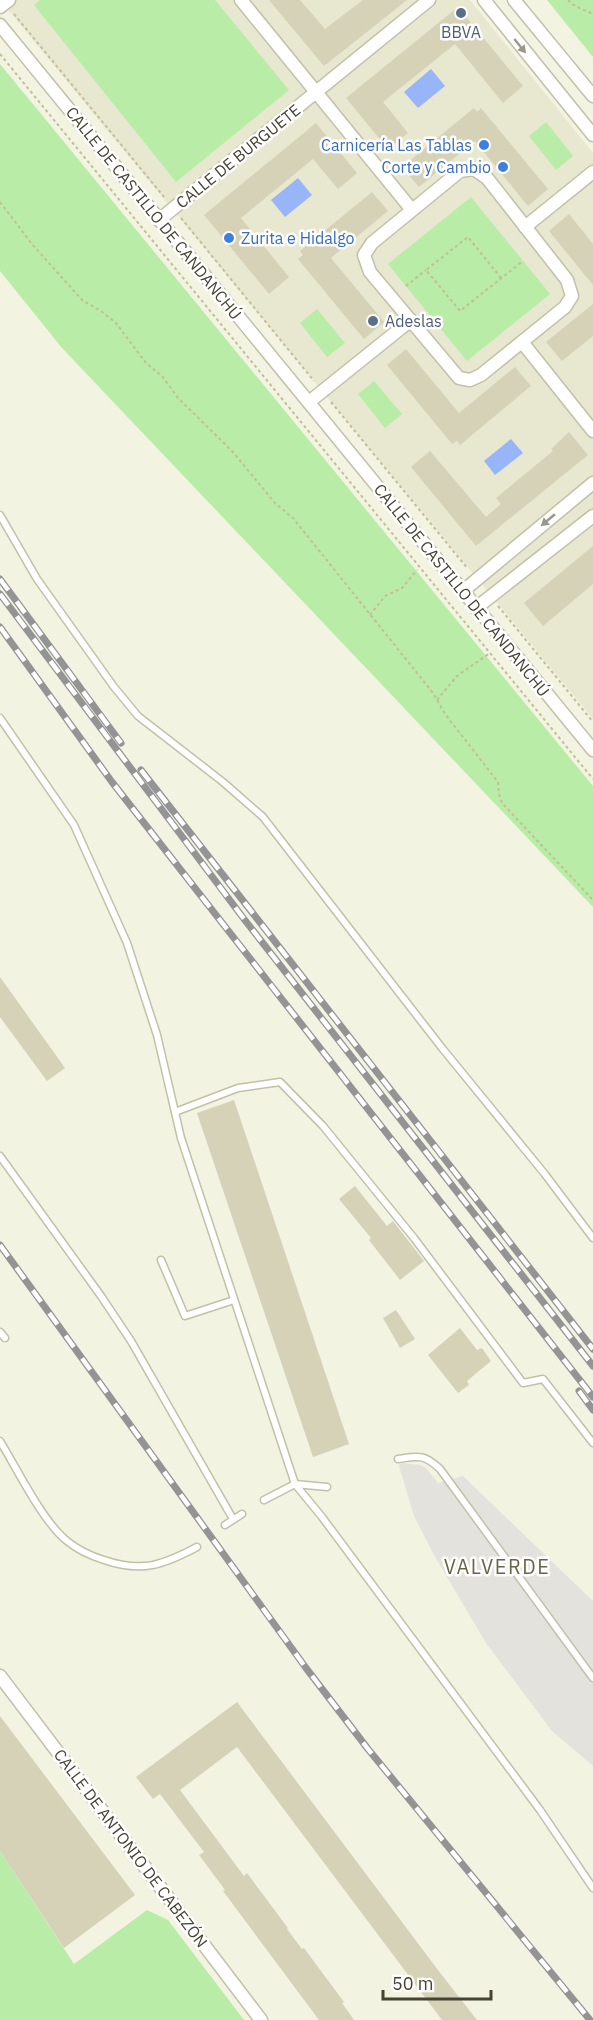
<svg xmlns="http://www.w3.org/2000/svg" width="593" height="2020" font-family="'IBM Plex Sans',sans-serif">
<style>
.residential{fill:#e8e7d0}
.green{fill:#b9eca7}
.parking{fill:#e3e2dc}
.water{fill:#98b6f7}
.building{fill:#d5d2b7}
.lines{fill:none;stroke-linecap:round;stroke-linejoin:round}
.service-casing{stroke:#c2c0a7;stroke-width:9}
.minor-casing{stroke:#c2c0a7;stroke-width:15}
.path{stroke:#c2bf94;stroke-width:2;stroke-dasharray:3 3;stroke-linecap:butt}
.service{stroke:#fff;stroke-width:6}
.minor{stroke:#fff;stroke-width:12}
.rail-casing{stroke:#949494;stroke-width:7}
.rail{stroke:#fff;stroke-width:4.5;stroke-dasharray:14;stroke-linecap:butt}
.oneway{fill:#99988e}
.service-dot{fill:#5c6f8a;stroke:#fff;stroke-width:2}
.shop-dot{fill:#3f7fe0;stroke:#fff;stroke-width:2}
.labels{text-anchor:middle;dominant-baseline:central;stroke-width:5;stroke-linejoin:round;paint-order:stroke}
.service-label{font-size:16px;fill:#4e5e75;stroke:#fff}
.shop-label{font-size:16px;fill:#366cbe;stroke:#fff;text-anchor:end}
.street-label{font-size:16px;fill:#454332;stroke:#fff}
.quarter-label{font-size:20px;letter-spacing:1.5px;fill:#696549;stroke:#fff}
</style>
<rect width="100%" height="100%" fill="#f3f3e2"/>
<!-- residential -->
<path class="residential" d="M0 0H470L593 153V719Z"/>
<!-- green -->
<g class="green">
<path d="M40 0H215L289 90 176 182 34 5Z"/>
<path d="M547 0H593V57Z"/>
<path d="M0 64 593 786V907L62 348 0 271Z"/>
<path d="M546 122 573 156 556 170 529 136Z"/>
<path d="M471 197 550 294 467 361 388 264Z"/>
<path d="M317 309 345 343 327 357 300 323Z"/>
<path d="M374 381 402 414 385 428 358 394Z"/>
<path d="M0 1851 74 1964 147 1910 168 1920 244 2020H0Z"/>
</g>
<!-- parking -->
<path class="parking" d="M401 1463 420 1465 426 1468 438 1483 463 1476 593 1601V1766L552 1731 486 1643 434 1555 414 1516 399 1466Z"/>
<!-- water -->
<g class="water">
<path d="M431 69 445 86 418 108 404 92Z"/>
<path d="M298 178 312 195 285 217 271 200Z"/>
<path d="M511 439 523 453 495 475 484 461Z"/>
</g>
<!-- building -->
<g class="building">
<path d="M269 0H300L325 29 363 0H407L324 66Z"/>
<path d="M458 7 523 86 503 103 455 44 383 102 408 133 388 149 346 98Z"/>
<path d="M474 108 477 112 481 108 548 189 528 206 475 141 419 187 402 167Z"/>
<path d="M316 123 357 173 338 189 313 159 241 218 289 277 269 294 204 215Z"/>
<path d="M372 192 388 211 331 258 384 322 364 339 298 259 303 255 300 251Z"/>
<path d="M569 214 593 244V285L549 231Z"/>
<path d="M593 304V336L562 361 546 342Z"/>
<path d="M406 349 459 413 515 367 531 386 460 445 457 441 452 444 387 365Z"/>
<path d="M569 432 588 455 476 546 411 467 430 451 486 517 501 504 496 498 553 451 551 449Z"/>
<path d="M593 546V584L543 626 524 603Z"/>
<path d="M0 977 65 1068 47 1081 0 1017Z"/>
<path d="M234 1100 349 1444 313 1457 197 1113Z"/>
<path d="M355 1186 387 1226 393 1221 424 1261 400 1280 369 1240 371 1238 339 1199Z"/>
<path d="M396 1310 415 1339 400 1348 383 1318Z"/>
<path d="M460 1328 477 1350 482 1348 491 1361 467 1381 469 1385 458 1393 428 1355Z"/>
<path d="M237 1702 441 1974 477 2020H442L237 1747 180 1790 244 1876 247 1873 288 1928 287 1929 302 1949 304 1948 344 2002 342 2003 354 2020H319L223 1891 225 1890 199 1855 204 1852 160 1794 153 1799 136 1777Z"/>
<path d="M0 1716 135 1895 64 1948 0 1851Z"/>
</g>
<g class="lines">
<defs>
<g id="service">
<path d="M0 515 37 579 114 687 138 716 223 782 263 817 442 1048 544 1173 593 1238"/>
<path d="M0 718 74 825 127 943 157 1035 181 1138 295 1484 322 1517 540 1810 593 1888"/>
<path d="M175 1112 238 1088 280 1082 323 1126 414 1238 523 1383 543 1379 593 1443"/>
<path d="M0 1156 101 1296 131 1341 233 1519"/>
<path d="M161 1260 185 1316 234 1300"/>
<path d="M0 1332 5 1338"/>
<path d="M0 1441C17 1469 43 1522 67 1541 78 1550 91 1556 104 1560 142 1573 163 1565 197 1547"/>
<path d="M398 1459C419 1456 424 1454 440 1469L593 1678"/>
<path d="M264 1500 295 1484 327 1487"/>
<path d="M225 1525 242 1514"/>
</g>
<g id="minor">
<path d="M241 0 412 210"/>
<path d="M484 0 593 135"/>
<path d="M514 0 593 96"/>
<path d="M0 7 9 0"/>
<path d="M0 25 593 750"/>
<path d="M474 169 487 178 567 280 572 296 565 307 481 375 470 380 459 378 370 272 364 255 372 243 460 171Z"/>
<path d="M159 220 429 0"/>
<path d="M525 227 593 172"/>
<path d="M522 342 593 431"/>
<path d="M309 402 411 320"/>
<path d="M463 591 593 483"/>
<path d="M476 608 593 516"/>
<path d="M0 1676 261 2020"/>
</g>
</defs>
<!-- service casing -->
<use href="#service" class="service-casing"/>
<!-- minor casing -->
<use href="#minor" class="minor-casing"/>
<!-- path -->
<g class="path">
<path d="M568 0 575 6 593 14"/>
<path d="M14 14 164 197"/>
<path d="M0 54 593 779"/>
<path d="M0 202 32 244 82 300 101 311 116 323 146 363 162 376 178 398 232 451 275 503 293 518 433 693 445 714 498 782 499 794 502 803 593 900"/>
<path d="M181 218 314 381"/>
<path d="M501 278 468 237 426 270 460 311 523 261"/>
<path d="M406 286 426 270"/>
<path d="M331 402 468 569"/>
<path d="M498 606 593 722"/>
<path d="M370 615 385 596 402 588 417 570"/>
<path d="M437 700 457 676 490 653"/>
</g>
<!-- service -->
<use href="#service" class="service"/>
<!-- minor -->
<use href="#minor" class="minor"/>
<defs>
<g id="rail">
<path d="M0 579 121 743"/>
<path d="M0 594 244 919 593 1366"/>
<path d="M0 627 112 782 593 1397"/>
<path d="M141 770 593 1349"/>
<path d="M0 1245 306 1668 368 1749 590 2020"/>
<path d="M579 1391 593 1410"/>
</g>
</defs>
<!-- rail casing -->
<use href="#rail" class="rail-casing"/>
<!-- rail -->
<use href="#rail" class="rail"/>
</g>
<!-- one-way arrows -->
<defs><path id="oneway-solid" d="M-6-.8H1V-3.2L6.5 0L1 3.2V.8H-6Z" transform="scale(1.5)"/></defs>
<g class="oneway">
<use href="#oneway-solid" transform="translate(520 46) rotate(51)"/>
<use href="#oneway-solid" transform="translate(548 520) rotate(140)"/>
</g>
<!-- markers -->
<g class="service-dot">
<circle cx="461" cy="13" r="6"/>
<circle cx="373" cy="321" r="6"/>
</g>
<g class="shop-dot">
<circle cx="484" cy="145" r="6"/>
<circle cx="503" cy="167" r="6"/>
<circle cx="229" cy="238" r="6"/>
</g>
<g class="labels">
<!-- service labels -->
<g class="service-label">
<text x="461" y="32">BBVA</text>
<text x="385" y="321" text-anchor="start">Adeslas</text>
</g>
<!-- shop labels -->
<g class="shop-label">
<text x="472" y="145">Carnicería Las Tablas</text>
<text x="491" y="167">Corte y Cambio</text>
<text x="241" y="238" text-anchor="start">Zurita e Hidalgo</text>
</g>
<!-- street labels -->
<g class="street-label">
<text transform="translate(238 156) rotate(-39)">CALLE DE BURGUETE</text>
<text transform="translate(154 213) rotate(51)">CALLE DE CASTILLO DE CANDANCHÚ</text>
<text transform="translate(462 590) rotate(51)">CALLE DE CASTILLO DE CANDANCHÚ</text>
<text transform="translate(131 1848) rotate(53)">CALLE DE ANTONIO DE CABEZÓN</text>
</g>
<!-- quarter labels -->
<g class="quarter-label">
<text x="497" y="1566">VALVERDE</text>
</g>
</g>
<!-- scale -->
<path d="M383 1990v9h108v-9" fill="none" stroke="#454332" stroke-width="3"/>
<text x="392" y="1990" font-size="18" fill="#454332" stroke="#ffffff" stroke-width="4.5" paint-order="stroke">50 m</text>
</svg>
